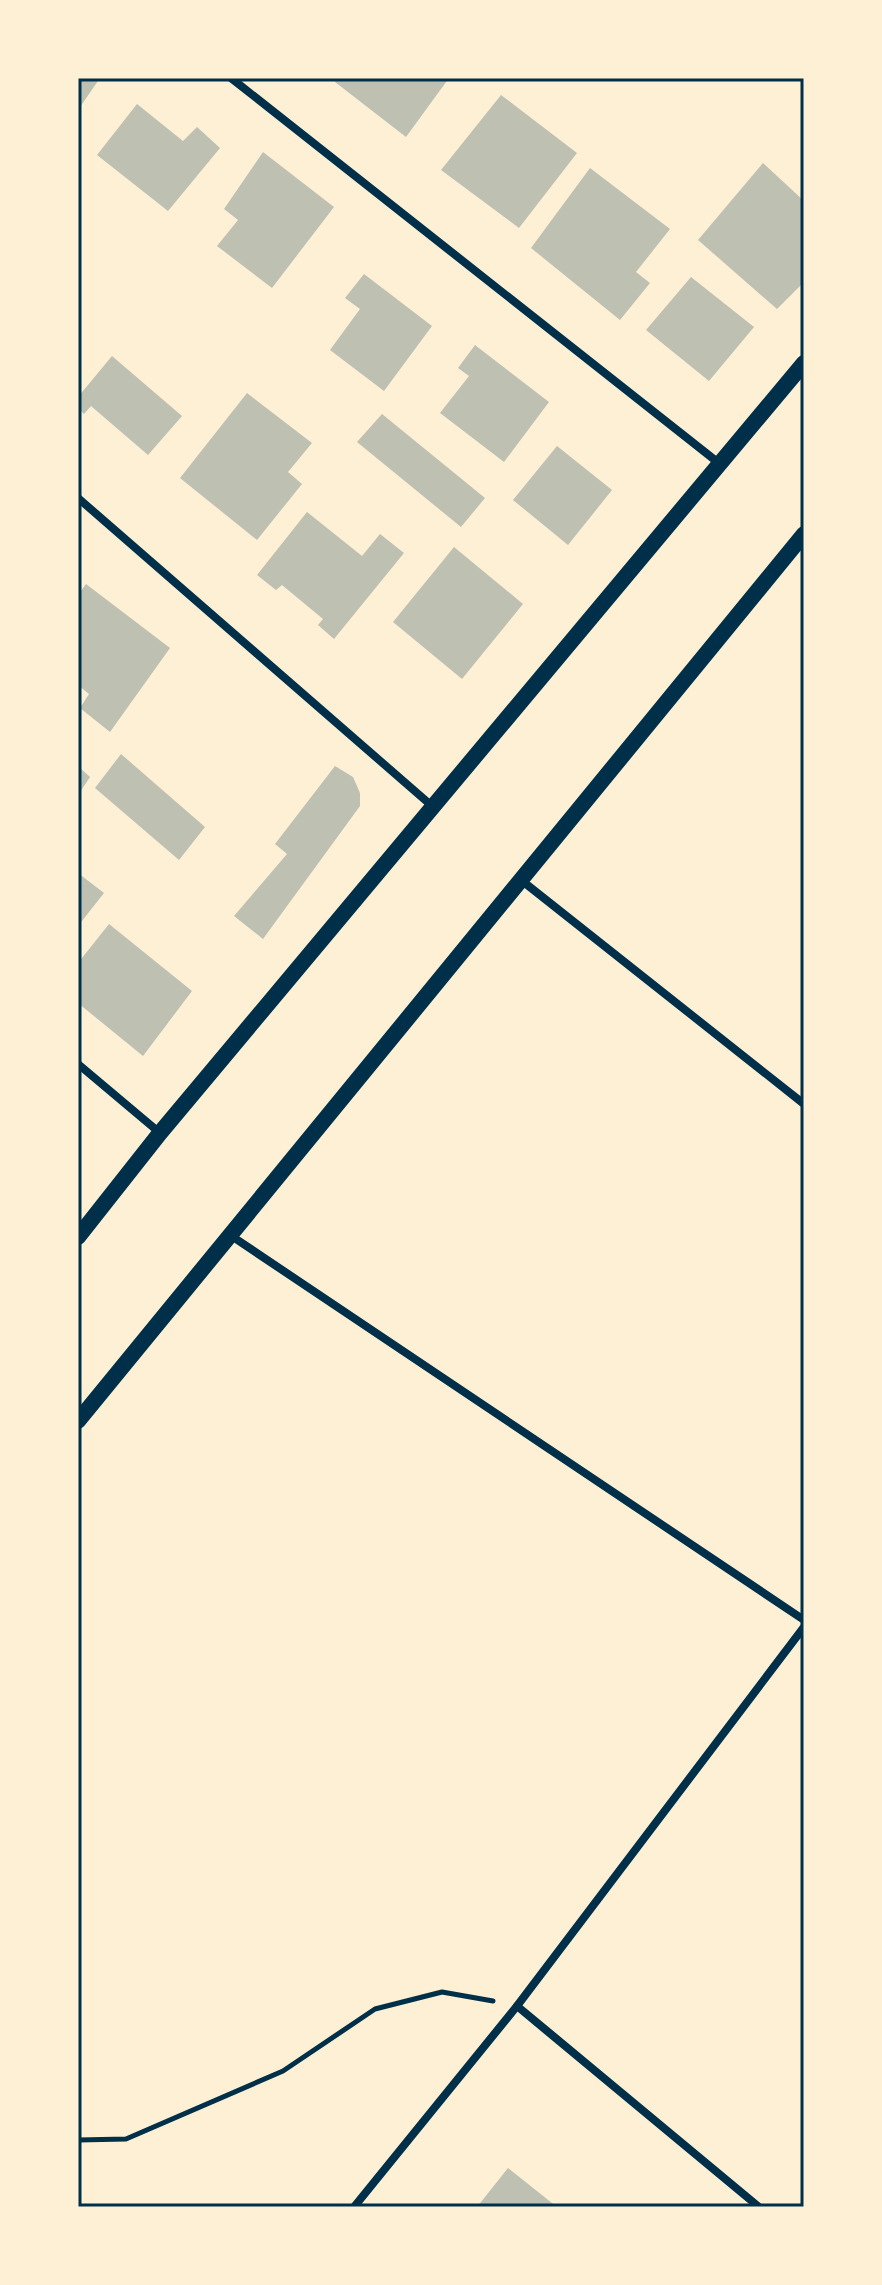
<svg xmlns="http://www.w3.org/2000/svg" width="882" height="2285" font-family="'Roboto Condensed',sans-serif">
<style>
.building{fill:#bec0b2}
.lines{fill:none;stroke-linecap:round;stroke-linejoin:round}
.path{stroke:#003049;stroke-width:5}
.minor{stroke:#003049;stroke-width:8}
.secondary{stroke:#003049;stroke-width:16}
.neatline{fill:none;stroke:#003049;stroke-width:3}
</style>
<rect width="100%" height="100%" fill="#fdf0d5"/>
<!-- building -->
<g class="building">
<path d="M78 78H100L78 110Z"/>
<path d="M337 78H449L406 137 335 82Z"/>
<path d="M501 95 577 153 519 228 441 170Z"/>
<path d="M137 104 183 141 197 127 220 148 168 211 97 155Z"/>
<path d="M263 152 334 207 272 288 217 246 238 220 224 209Z"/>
<path d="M763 163 804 201V282L777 309 698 240Z"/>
<path d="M590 168 670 229 636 272 650 283 620 320 531 248Z"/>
<path d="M364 274 432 326 384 391 330 350 360 309 345 298Z"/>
<path d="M691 277 754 327 709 381 646 330Z"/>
<path d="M475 345 549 402 504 462 440 413 469 376 458 368Z"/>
<path d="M112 356 182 416 148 455 91 406 84 414 78 408V397Z"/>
<path d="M247 393 312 443 288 472 302 484 257 540 180 478Z"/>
<path d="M382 414 485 498 461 527 357 442Z"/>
<path d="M557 446 612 490 568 545 513 500Z"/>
<path d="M307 512 362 556 380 534 404 553 334 639 318 625 323 619 282 585 276 590 257 575Z"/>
<path d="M454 547 523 604 462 679 393 622Z"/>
<path d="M86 584 170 648 110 732 80 708 89 694 78 685V595Z"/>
<path d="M121 754 205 827 179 860 95 788Z"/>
<path d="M78 766 90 777 78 795Z"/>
<path d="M335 766 353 777 360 793V806L263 939 234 916 287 854 275 844Z"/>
<path d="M78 873 104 893 78 926Z"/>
<path d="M109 924 192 991 143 1056 78 1003V963Z"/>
<path d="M508 2168 557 2207H477Z"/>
</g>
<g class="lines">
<!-- path -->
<path class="path" d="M78 2140 126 2139 283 2071 375 2009 442 1992 493 2001"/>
<!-- minor -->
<g class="minor">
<path d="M231 78 720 464"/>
<path d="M78 498 432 806"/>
<path d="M521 880 804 1104"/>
<path d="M78 1064 160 1133"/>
<path d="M230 1235 804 1620"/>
<path d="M517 2006 759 2207"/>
<path d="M354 2207 517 2006 804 1627"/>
</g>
<!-- secondary -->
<g class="secondary">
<path d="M78 1237 160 1133 804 363"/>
<path d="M78 1421 804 534"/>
</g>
</g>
<!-- border -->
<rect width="882" height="2285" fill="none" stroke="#fdf0d5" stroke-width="160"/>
<rect x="80" y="80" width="722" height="2125" class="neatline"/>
</svg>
